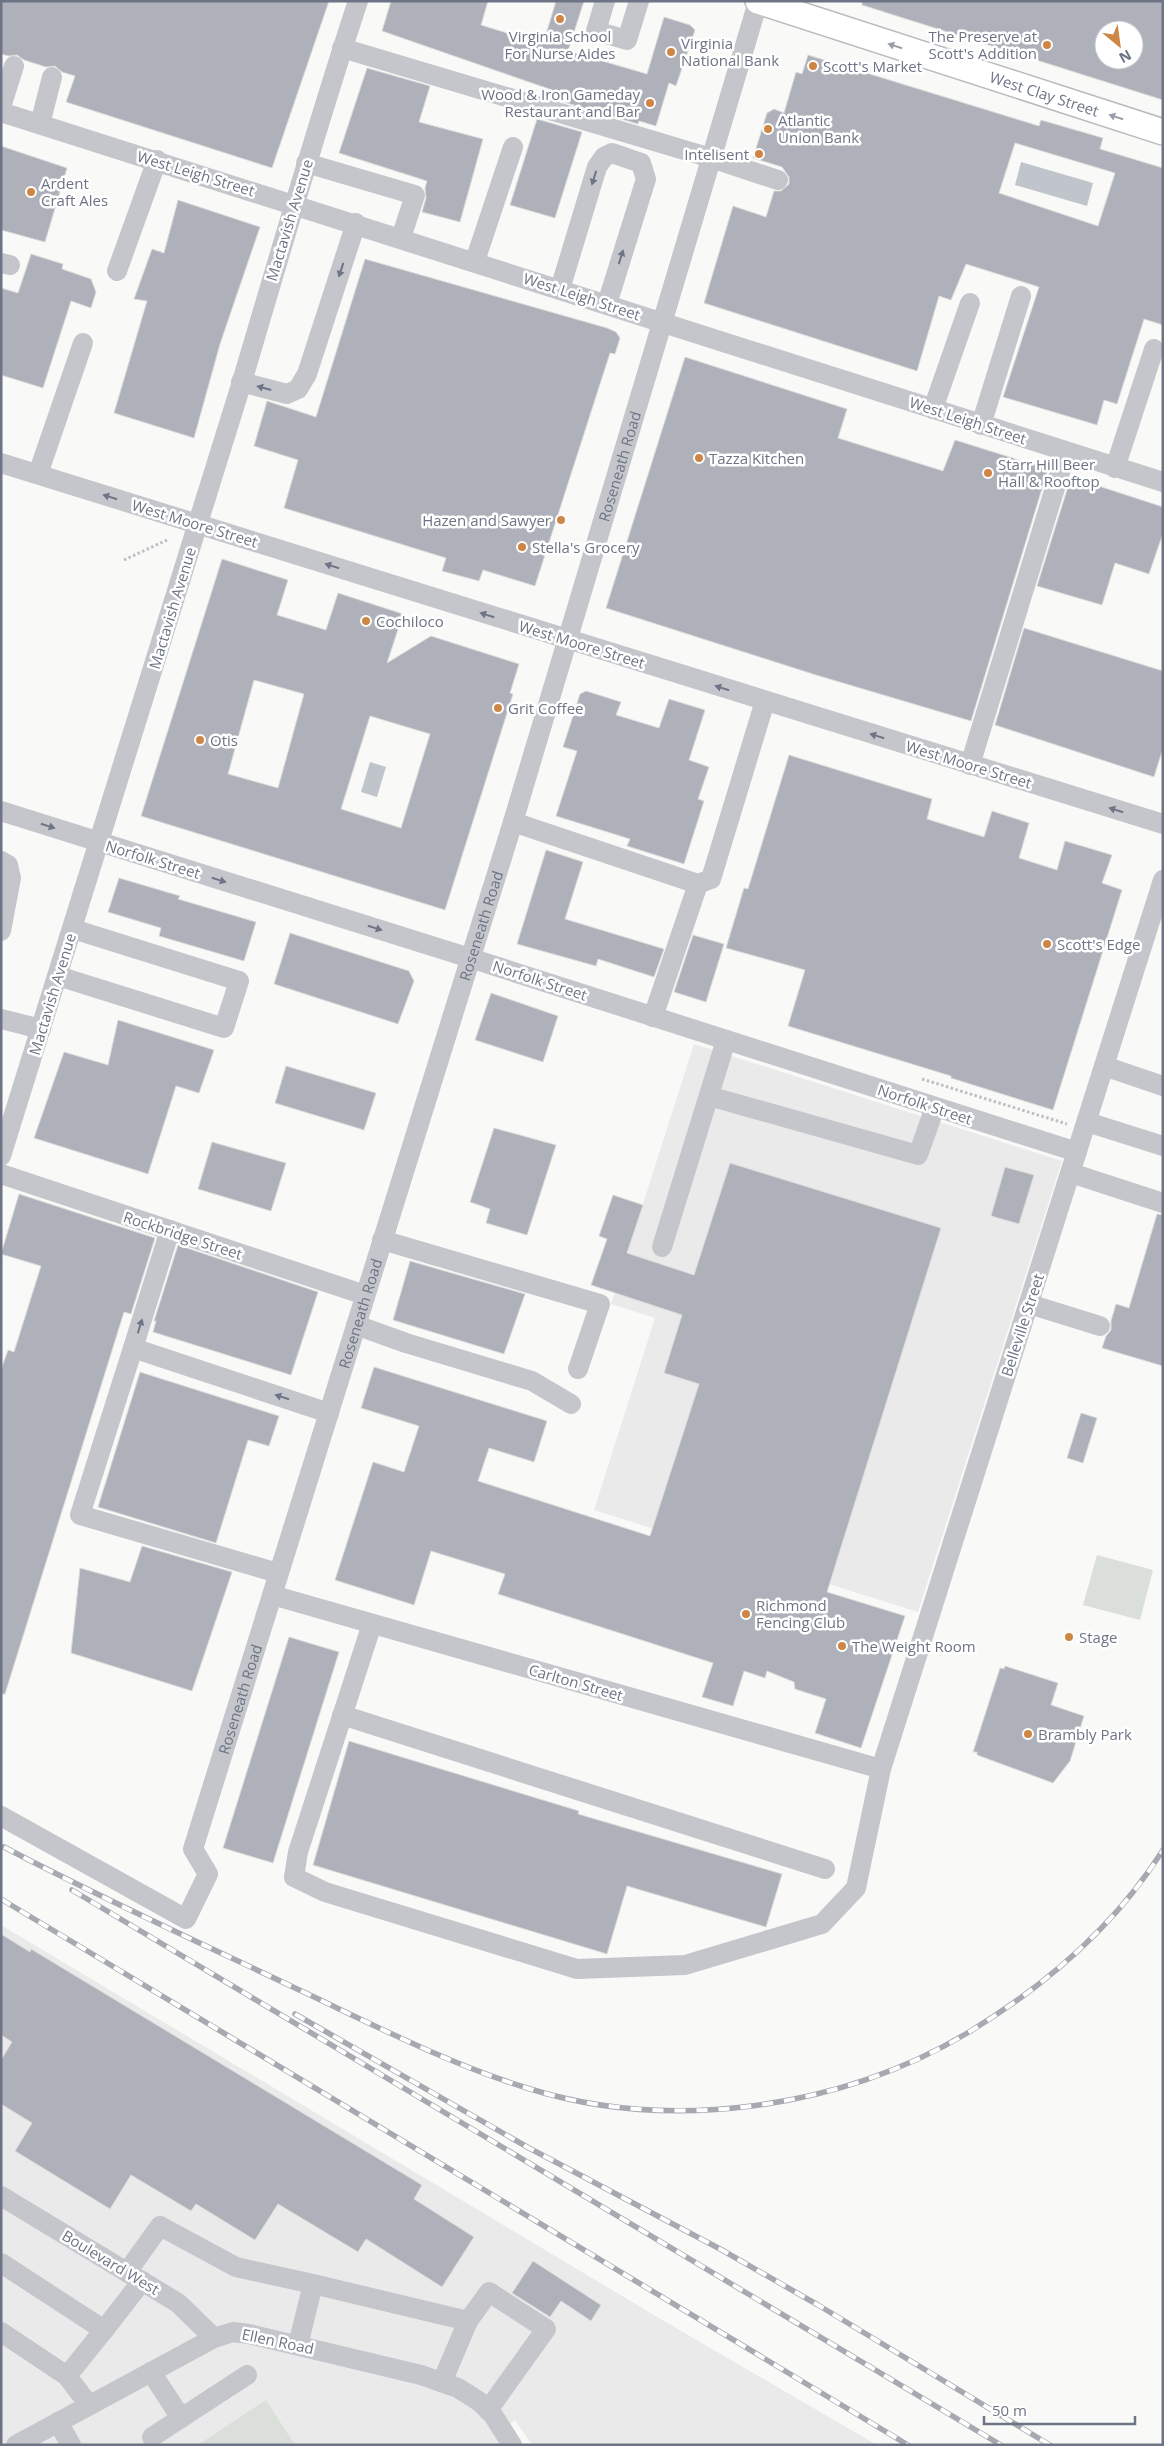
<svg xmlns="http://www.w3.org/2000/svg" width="1164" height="2446" font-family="'Open Sans',sans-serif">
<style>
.built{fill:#eaeaeb}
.green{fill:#dae0d9}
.water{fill:#c0c5cb}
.building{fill:#aeb1b9;stroke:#dbdbda;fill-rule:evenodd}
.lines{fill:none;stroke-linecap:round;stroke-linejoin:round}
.major-casing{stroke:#b8babf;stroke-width:28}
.path{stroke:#bebfc2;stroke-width:3;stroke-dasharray:2.5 2.5;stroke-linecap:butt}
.minor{stroke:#c4c6cb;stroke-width:20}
.major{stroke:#fff;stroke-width:25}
.rail-casing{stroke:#a6a9b0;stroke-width:5.5}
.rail{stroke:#fff;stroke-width:4;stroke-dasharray:11;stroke-linecap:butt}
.oneway{fill:#999eaa}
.oneway2{fill:#6d7485}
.poi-dot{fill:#cd8644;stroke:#fff;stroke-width:2}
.labels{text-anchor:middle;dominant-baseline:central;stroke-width:5;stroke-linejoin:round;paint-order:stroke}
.poi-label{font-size:15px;fill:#6d7485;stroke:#fff;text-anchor:start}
.street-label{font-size:15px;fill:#6d7485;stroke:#fff}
</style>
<rect width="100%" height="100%" fill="#f9f9f8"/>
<!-- built -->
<g class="built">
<path d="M694 1044 1062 1161 918 1612 594 1510 655 1318 611 1304Z"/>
<path d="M1 1925 659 2318 877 2445H532L515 2420 494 2435 500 2445H1Z"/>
</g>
<!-- green -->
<g class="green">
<path d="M1097 1555 1153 1570 1140 1620 1083 1605Z"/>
<path d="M266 2400 295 2445H198Z"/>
</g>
<!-- water -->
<g class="water">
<path d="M1021 162 1093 183 1087 206 1015 185Z"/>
<path d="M370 762 386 767 377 797 361 792Z"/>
</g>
<!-- building -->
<g class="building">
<path d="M1 1H329L272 168 66 102 75 76 62 72 55 66 46 67 24 60 17 55 9 56 1 54Z"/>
<path d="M391 1H488L481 25 543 44 556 1H584L568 51 647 74 664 17 690 25 695 30 676 86 669 83 656 126 639 121 638 124 550 98 552 90 382 31Z"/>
<path d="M862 1H1163V100L862 5ZM1104 30H1134V60H1104Z"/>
<path d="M808 55 1039 126 1041 120 1103 138 1100 149 1163 168V325L1144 319 1117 404 1104 400 1097 425 1003 397 1039 287 966 264 951 300 939 296 917 371 704 303 733 206 766 217 774 191H781L789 184V177L782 167 753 158 767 113 774 109 784 113 796 72 802 74ZM1015 143 1115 173 1098 226 999 193Z"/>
<path d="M367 68 430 86 419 122 483 139 460 222 422 212 426 198 425 188 427 181 339 153Z"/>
<path d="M537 119 582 132 555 218 510 205Z"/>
<path d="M1 146 67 168 45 242 1 230Z"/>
<path d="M178 200 260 227 220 344 194 438 114 413 147 301 134 299 152 249 164 253Z"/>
<path d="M31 254 63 264 62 269 91 279 96 292 91 308 71 301 43 388 1 375V288L18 293Z"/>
<path d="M365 259 607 328 616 332 620 338 615 354 610 353 535 586 483 570 479 581 442 571 446 558 284 508 298 460 254 446 267 401 316 417Z"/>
<path d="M685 357 847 409 838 438 943 471 955 440 1048 469 971 721 816 675 606 608Z"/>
<path d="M1071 477 1163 507V533L1149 574 1115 563 1102 605 1037 586Z"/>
<path d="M222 559 288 580 277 615 326 630 338 593 403 614 387 663 431 636 519 664 510 693 513 694 445 910 141 816ZM254 680 304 694 278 788 228 774ZM370 716 430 734 401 828 341 809Z"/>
<path d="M1024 628 1163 671V748L1154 777 995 725Z"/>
<path d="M586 691 621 702 616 715 659 728 669 699 705 710 689 760 709 767 698 799 704 801 684 864 627 846 630 839 556 816 577 751 563 747 580 694Z"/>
<path d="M789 755 932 799 927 819 984 837 992 811 1029 823 1019 858 1057 870 1065 841 1112 855 1102 883 1122 890 1053 1110 951 1078V1076L788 1026 805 970 726 948 744 888 748 889Z"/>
<path d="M546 850 583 862 565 919 664 949 654 977 598 959 596 966 517 944Z"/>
<path d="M119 878 180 896 178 899 256 922 244 961 159 936 161 928 108 912Z"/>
<path d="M290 933 409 971 414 981 398 1024 274 984Z"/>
<path d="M693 935 724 944 706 1002 674 992Z"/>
<path d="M491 993 558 1016 543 1062 475 1040Z"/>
<path d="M118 1020 214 1050 199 1093 176 1086 148 1174 34 1138 64 1052 108 1065Z"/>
<path d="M286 1066 376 1093 364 1130 275 1103Z"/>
<path d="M494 1128 556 1145 527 1235 486 1223 490 1209 470 1202Z"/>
<path d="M212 1142 286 1163 271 1211 198 1189Z"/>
<path d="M730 1163 941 1228 827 1592 905 1616 861 1748 815 1733 826 1699 795 1689 794 1682 767 1671 765 1678 744 1671 733 1706 702 1697 713 1663 498 1594 505 1574 431 1551 414 1605 335 1580 373 1462 404 1472 419 1426 361 1408 374 1367 547 1421 534 1462 489 1448 478 1481 650 1536 699 1384 664 1373 682 1315 591 1285 607 1239 599 1236 613 1195 643 1205 627 1253 694 1275Z"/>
<path d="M1005 1167 1034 1175 1019 1224 991 1216Z"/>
<path d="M19 1194 155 1238 131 1314 124 1312 5 1694H1V1370L8 1350 14 1352 41 1266 1 1254Z"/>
<path d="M1157 1214 1163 1215V1366L1102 1348 1106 1336 1111 1330V1321L1116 1304 1129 1308Z"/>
<path d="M178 1245 318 1292 291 1375 153 1332 156 1321H154Z"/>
<path d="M410 1261 525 1294 504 1354 393 1320Z"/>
<path d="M140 1372 279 1416 269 1446 248 1440 216 1543 98 1507Z"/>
<path d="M1081 1413 1097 1418 1083 1463 1067 1458Z"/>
<path d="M142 1546 232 1572 192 1691 71 1653 80 1568 130 1582Z"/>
<path d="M289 1637 339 1652 273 1863 223 1848Z"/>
<path d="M1005 1666 1058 1683 1051 1705 1084 1716 1070 1761 1053 1783 977 1755V1752H973L1000 1668 1004 1669Z"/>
<path d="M349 1741 579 1811 578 1814 782 1874 766 1927 627 1886 607 1954 313 1865Z"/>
<path d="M1 1934 30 1952 31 1949 422 2185 414 2199 474 2237 442 2287 366 2239 358 2252 278 2204 255 2240 196 2204 191 2211 131 2175 110 2209 15 2151 32 2123 1 2104V2060L12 2042 1 2035Z"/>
<path d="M533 2261 601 2305 591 2321 561 2301 550 2317 512 2293Z"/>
</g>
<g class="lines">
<defs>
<g id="major">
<path id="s2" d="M758 1 1163 132"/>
</g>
</defs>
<!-- major casing -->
<use href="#major" class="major-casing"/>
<!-- path -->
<g class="path">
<path d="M124 560 167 540"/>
<path d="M922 1079 1067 1124"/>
</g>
<!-- minor -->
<g class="minor">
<path d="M605 1 596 31 627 40 639 1"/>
<path d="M342 48 711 158 778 180"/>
<path d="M1 107 14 66"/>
<path d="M1 112 1163 482"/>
<path d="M40 124 52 77"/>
<path d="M306 163 415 195 401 238"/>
<path d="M475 261 513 147"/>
<path d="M1 263 10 265"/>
<path d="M117 271 157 160"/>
<path d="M560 289 597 167 604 157 612 153 641 163 646 179 607 304"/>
<path d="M241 382 287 394 298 389 307 374 356 223"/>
<path d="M933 409 970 303"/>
<path d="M981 425 1021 296"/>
<path d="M1 463 1163 824"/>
<path d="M1115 468 1154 349"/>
<path d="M38 474 83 343"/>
<path d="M970 765 1066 452"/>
<path d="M1 811 470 958 1077 1152"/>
<path d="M513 822 698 884"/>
<path d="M1 861 8 865 11 878 1 931"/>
<path d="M58 976 224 1028 239 981 73 929"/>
<path d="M653 1017 698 884 711 879 765 701"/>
<path d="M1 1019 41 1029"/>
<path d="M1104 1066 1163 1086"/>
<path d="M709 1096 918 1155 935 1107"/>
<path d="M1087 1122 1163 1146"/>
<path d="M1 1156C82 899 162 642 241 385 279 257 316 128 358 1"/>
<path d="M1071 1173 1163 1203"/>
<path d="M1 1174 365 1295"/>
<path d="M170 1230 133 1348 329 1413"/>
<path d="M382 1240 600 1304 578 1369"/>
<path d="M662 1247 726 1040"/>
<path d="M1029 1304 1100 1326"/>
<path d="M356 1325 406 1343 532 1381 571 1404"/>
<path d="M133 1348 80 1515 278 1573"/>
<path d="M272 1595 881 1769"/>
<path d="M372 1624 298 1852 294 1877 325 1892 577 1969 685 1965 822 1924 856 1888 881 1769 1163 880"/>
<path d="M342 1715 825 1869"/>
<path id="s1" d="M1 1816 186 1919 208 1874 193 1849 513 822 758 2 754 1"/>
<path d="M1 2196 178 2303 214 2338"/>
<path d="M1 2263 104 2330 67 2376"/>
<path d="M127 2272 160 2226 236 2267 313 2284 298 2345"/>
<path d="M313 2284 468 2321 442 2382"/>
<path d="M468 2321 489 2292 546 2329 488 2410"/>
<path d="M104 2330 142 2281"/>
<path d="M1 2332 67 2376 89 2405"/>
<path d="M151 2372 181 2418"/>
<path d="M58 2422 71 2445"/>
<path d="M152 2437 247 2375"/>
<path d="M16 2445 214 2338 233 2332 249 2334 421 2375 458 2388 480 2402 493 2415 512 2445"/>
</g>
<!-- major -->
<use href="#major" class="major"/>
<defs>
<g id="rail">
<path d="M4 1847C99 1897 196 1941 293 1987 370 2023 446 2063 527 2088 669 2133 842 2109 969 2032 1045 1986 1115 1926 1163 1850"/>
<path d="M72 1890 1001 2445"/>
<path d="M1 1899 908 2445"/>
<path d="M295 2014 529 2148 722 2250 818 2305 1050 2445"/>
</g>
</defs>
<!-- rail casing -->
<use href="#rail" class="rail-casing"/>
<!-- rail -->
<use href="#rail" class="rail"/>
</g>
<!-- one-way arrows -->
<defs><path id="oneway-solid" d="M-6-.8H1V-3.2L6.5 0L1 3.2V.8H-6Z" transform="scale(1.25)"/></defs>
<g class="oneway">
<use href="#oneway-solid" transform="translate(895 46) rotate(-162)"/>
<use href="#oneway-solid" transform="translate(1116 117) rotate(-162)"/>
</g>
<g class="oneway2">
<use href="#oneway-solid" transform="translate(594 178) rotate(107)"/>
<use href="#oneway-solid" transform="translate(621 257) rotate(-72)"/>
<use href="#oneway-solid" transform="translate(341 270) rotate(108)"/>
<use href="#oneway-solid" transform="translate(264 388) rotate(-165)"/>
<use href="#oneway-solid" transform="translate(110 497) rotate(-163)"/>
<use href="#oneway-solid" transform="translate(332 566) rotate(-163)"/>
<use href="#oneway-solid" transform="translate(487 615) rotate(-163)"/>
<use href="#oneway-solid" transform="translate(722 688) rotate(-163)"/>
<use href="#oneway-solid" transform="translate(877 736) rotate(-163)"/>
<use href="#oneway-solid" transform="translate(1116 810) rotate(-163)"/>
<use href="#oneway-solid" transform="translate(48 826) rotate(18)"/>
<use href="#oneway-solid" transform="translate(219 880) rotate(17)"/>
<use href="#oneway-solid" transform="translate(375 928) rotate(17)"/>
<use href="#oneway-solid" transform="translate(140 1326) rotate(-73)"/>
<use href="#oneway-solid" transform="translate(282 1397) rotate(-162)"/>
</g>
<!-- markers -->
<g class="poi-dot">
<circle cx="560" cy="19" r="5"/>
<circle cx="1047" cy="45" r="5"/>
<circle cx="671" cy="52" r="5"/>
<circle cx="813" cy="66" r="5"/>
<circle cx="650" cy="103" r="5"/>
<circle cx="768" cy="129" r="5"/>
<circle cx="759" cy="154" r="5"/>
<circle cx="31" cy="192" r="5"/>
<circle cx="699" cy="458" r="5"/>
<circle cx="988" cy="473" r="5"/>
<circle cx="561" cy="520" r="5"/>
<circle cx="522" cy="547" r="5"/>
<circle cx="366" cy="621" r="5"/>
<circle cx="498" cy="708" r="5"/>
<circle cx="200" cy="740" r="5"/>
<circle cx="1047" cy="944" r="5"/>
<circle cx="746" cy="1614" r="5"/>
<circle cx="1069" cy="1637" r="5"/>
<circle cx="842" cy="1646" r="5"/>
<circle cx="1028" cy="1734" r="5"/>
</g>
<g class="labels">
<!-- poi labels -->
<g class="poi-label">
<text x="560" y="36" text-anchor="middle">Virginia School<tspan x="560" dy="17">For Nurse Aides</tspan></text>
<text x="1037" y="36" text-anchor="end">The Preserve at<tspan x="1037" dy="17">Scott's Addition</tspan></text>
<text x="681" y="43">Virginia<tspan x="681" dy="17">National Bank</tspan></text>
<text x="823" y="66">Scott's Market</text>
<text x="640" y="94" text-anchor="end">Wood &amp; Iron Gameday<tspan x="640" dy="17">Restaurant and Bar</tspan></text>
<text x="778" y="120">Atlantic<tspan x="778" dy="17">Union Bank</tspan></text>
<text x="749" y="154" text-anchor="end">Intelisent</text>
<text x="41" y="183">Ardent<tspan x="41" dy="17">Craft Ales</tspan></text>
<text x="709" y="458">Tazza Kitchen</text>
<text x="998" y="464">Starr Hill Beer<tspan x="998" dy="17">Hall &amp; Rooftop</tspan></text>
<text x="551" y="520" text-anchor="end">Hazen and Sawyer</text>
<text x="532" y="547">Stella's Grocery</text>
<text x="376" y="621">Cochiloco</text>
<text x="508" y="708">Grit Coffee</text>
<text x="210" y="740">Otis</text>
<text x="1057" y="944">Scott's Edge</text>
<text x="756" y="1605">Richmond<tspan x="756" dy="17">Fencing Club</tspan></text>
<text x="1079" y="1637">Stage</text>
<text x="852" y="1646">The Weight Room</text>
<text x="1038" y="1734">Brambly Park</text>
</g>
<!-- street labels -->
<g class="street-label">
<text stroke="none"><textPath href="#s2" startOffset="301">West Clay Street</textPath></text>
<text transform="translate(196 173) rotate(17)">West Leigh Street</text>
<text transform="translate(289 220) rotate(-73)">Mactavish Avenue</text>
<text transform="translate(582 296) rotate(18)">West Leigh Street</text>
<text transform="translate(968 420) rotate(18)">West Leigh Street</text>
<text stroke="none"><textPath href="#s1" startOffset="1738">Roseneath Road</textPath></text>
<text transform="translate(195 523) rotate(17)">West Moore Street</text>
<text transform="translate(172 608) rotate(-73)">Mactavish Avenue</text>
<text transform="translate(582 644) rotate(17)">West Moore Street</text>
<text transform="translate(969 764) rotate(17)">West Moore Street</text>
<text transform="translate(153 859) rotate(17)">Norfolk Street</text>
<text stroke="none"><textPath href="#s1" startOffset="1258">Roseneath Road</textPath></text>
<text transform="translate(540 980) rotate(18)">Norfolk Street</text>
<text transform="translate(52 994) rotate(-73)">Mactavish Avenue</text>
<text transform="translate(925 1104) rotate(18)">Norfolk Street</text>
<text transform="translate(183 1235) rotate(18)">Rockbridge Street</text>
<text stroke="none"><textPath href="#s1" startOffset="852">Roseneath Road</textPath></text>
<text transform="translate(1022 1325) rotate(-72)">Belleville Street</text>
<text transform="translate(576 1682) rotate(16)">Carlton Street</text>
<text stroke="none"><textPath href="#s1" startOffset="448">Roseneath Road</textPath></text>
<text transform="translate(111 2262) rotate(31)">Boulevard West</text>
<text transform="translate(278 2341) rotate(12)">Ellen Road</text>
</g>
</g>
<!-- border -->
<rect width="1164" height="2446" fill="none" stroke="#6d7485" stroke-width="5"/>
<!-- north arrow -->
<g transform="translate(1119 45) rotate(151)"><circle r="24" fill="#ffffff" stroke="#c5c7ce"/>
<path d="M0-4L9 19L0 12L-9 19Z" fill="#cd8644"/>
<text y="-8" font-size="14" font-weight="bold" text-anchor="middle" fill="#6d7485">N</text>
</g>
<!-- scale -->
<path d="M984 2416v8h151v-8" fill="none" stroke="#6d7485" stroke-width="2.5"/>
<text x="992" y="2416" font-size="15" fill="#6d7485" stroke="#ffffff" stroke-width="4" paint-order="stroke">50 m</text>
</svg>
